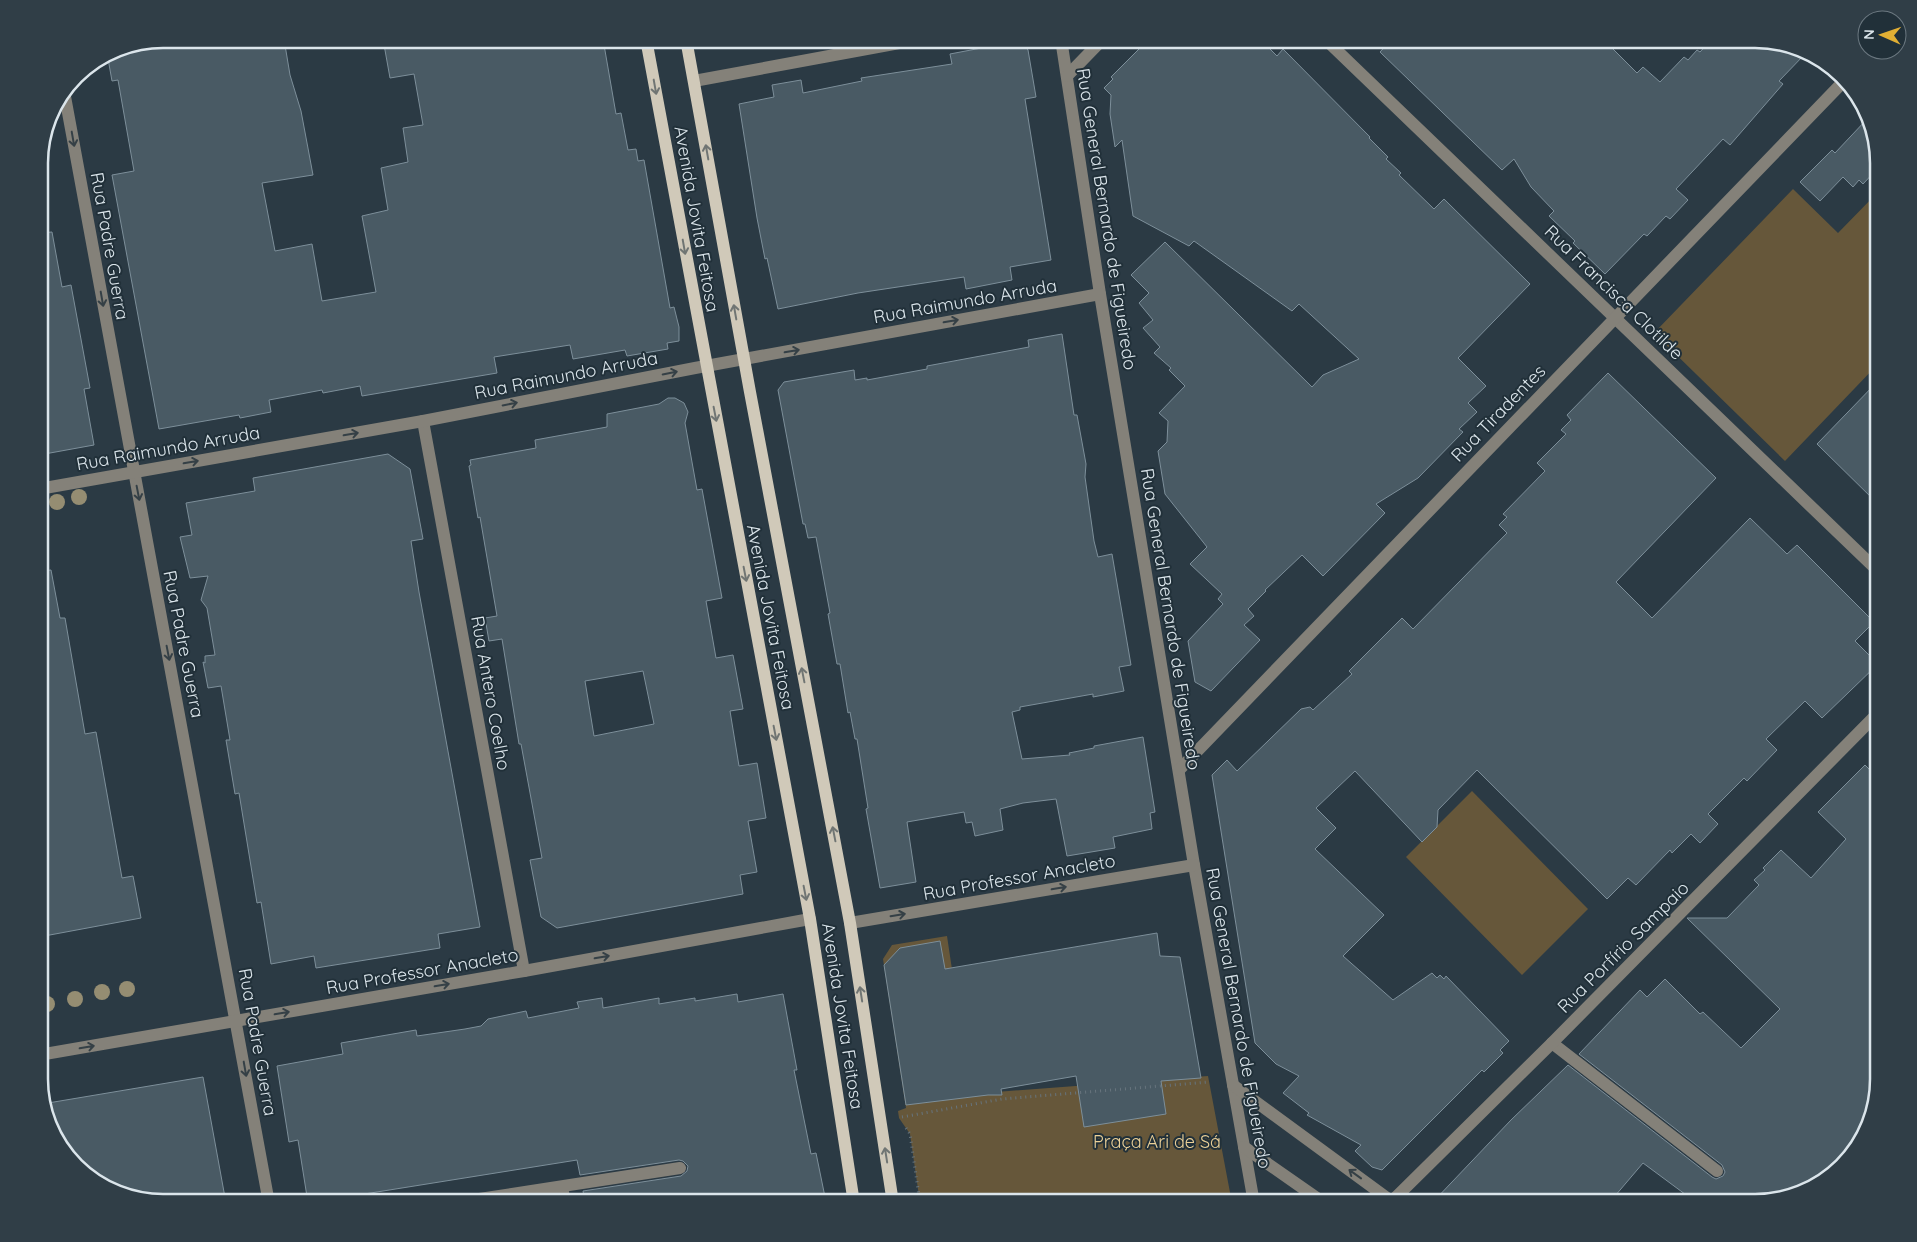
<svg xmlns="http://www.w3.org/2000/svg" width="1917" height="1242" font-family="Quicksand,sans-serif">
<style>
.green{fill:#66573a}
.building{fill:#495a64;stroke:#7d8f9a;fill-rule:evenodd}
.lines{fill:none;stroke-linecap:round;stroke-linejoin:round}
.path{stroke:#67747d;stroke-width:3;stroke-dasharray:1 4;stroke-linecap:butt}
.minor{stroke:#848179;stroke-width:12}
.major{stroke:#d0c9b9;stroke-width:12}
.tree{fill:#958d72}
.oneway{stroke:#707573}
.oneway2{stroke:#354046}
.labels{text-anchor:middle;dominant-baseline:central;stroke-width:4;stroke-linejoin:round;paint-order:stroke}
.street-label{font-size:18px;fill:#dbe5eb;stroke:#213039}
.park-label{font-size:18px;fill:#ecd198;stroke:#213039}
.rim{fill:none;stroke:#dbe5eb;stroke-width:2.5}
</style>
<rect width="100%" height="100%" fill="#2b3a44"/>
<!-- green -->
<g class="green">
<path d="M1793 189 1838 233 1878 192V364L1785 461 1654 333Z"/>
<path d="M1472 791 1588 909 1522 975 1406 857Z"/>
<path d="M947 936 971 1096 996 1092 1208 1076 1232 1203H920L910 1134 899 1118 898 1111 906 1108 883 959 892 945Z"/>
</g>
<!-- building -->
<g class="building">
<path d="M162 39H267L268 48 285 45 290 75 301 111 313 175 262 183 275 251 312 244 322 301 376 292 362 216 388 210 381 168 408 162 403 128 423 125 414 74 390 78 383 39H603L616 114 621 113 628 150 636 149 638 161 644 160 670 308 674 307 679 327V341L667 343 668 349 627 356 625 350 573 359 570 345 494 357 497 373 362 396 360 386 323 393 322 390 269 400 271 412 240 418 239 415 159 429 112 175 134 171 118 80 112 81 107 53 115 48Z"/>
<path d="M1149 39H1260L1277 56 1283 49 1370 137 1369 138 1388 157 1386 159 1401 173 1399 175 1434 209 1444 199 1530 284 1458 358 1486 386 1468 403 1477 412 1459 429 1463 432 1418 478 1376 504 1385 513 1323 576 1302 555 1265 590 1266 591 1248 609 1254 616 1244 625 1260 640 1211 691 1195 682 1188 641 1223 604 1218 599 1222 594 1190 564 1207 547 1165 494 1158 451 1167 442 1168 421 1159 413 1185 386 1169 370 1171 368 1154 353 1160 347 1143 328 1153 320 1139 303 1149 293 1131 275 1165 242 1312 387 1323 375 1359 359 1299 304 1292 311 1194 241 1189 246 1133 216 1122 140 1115 147 1110 114 1111 95 1104 88 1113 79 1111 77Z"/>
<path d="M1392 39H1603L1637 73 1643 67 1660 82 1684 57 1688 60 1697 50 1700 52 1712 39H1755L1805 54 1779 81 1783 84 1730 145 1723 139 1676 189 1688 200 1670 219 1666 216 1647 236 1644 234 1605 274 1573 243 1575 241 1549 216 1554 211 1531 187 1514 159 1502 170 1380 52Z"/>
<path d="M1018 41 1024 44 1028 50 1036 97 1025 99 1051 260 1010 267 1012 280 966 289 964 277 858 293 778 309 767 258 765 259 757 218 739 104 774 97 772 85 801 80 803 93 862 81 861 78 952 64 950 54Z"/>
<path d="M1867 119 1878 162V168L1863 184 1859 180 1853 187 1843 177 1820 201 1800 182 1832 150 1835 153Z"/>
<path d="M52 232 62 287 71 285 90 388 84 389 94 445 39 455V233Z"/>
<path d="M1062 334 1074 415H1077L1086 464 1085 477 1094 541 1098 557 1112 554 1131 665 1119 667 1124 691 1093 697V694L1020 707V710L1012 712 1022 759 1070 755 1069 753 1094 748V746L1143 737 1155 812 1150 813 1152 829 1113 837 1115 848 1067 856 1056 799 1023 803 1000 809 1003 830 975 836 972 822 966 823 964 812 907 822 916 882 880 888 866 809 868 808 857 739H855L850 712 848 713 840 664H837L828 614 830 613 816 537 808 538 805 524H803L778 390 784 382 854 370 855 380 867 378V380L927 369V366L1029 347 1028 340Z"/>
<path d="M1608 373 1716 478 1616 582 1652 618 1750 518 1787 554 1797 545 1874 622 1855 641 1878 664 1822 718 1805 701 1766 739 1777 750 1747 781 1744 778 1708 814 1718 824 1700 843 1691 834 1672 853 1670 850 1636 885 1628 878 1607 899 1477 770 1438 810 1437 827 1422 842 1355 771 1316 808 1336 828 1315 849 1384 915 1343 956 1393 1000 1432 973 1437 978 1440 975 1444 979 1446 976 1509 1041 1500 1050 1503 1053 1484 1072 1482 1070 1382 1170 1372 1167 1355 1151 1361 1145 1307 1115 1309 1113 1283 1093 1299 1076 1276 1064 1255 1043 1212 775 1227 760 1237 771 1301 709 1310 707 1313 710 1352 674 1349 671 1402 618 1413 629 1507 533 1499 525 1507 517 1503 514 1545 471 1537 463 1566 434 1561 430 1571 420 1567 415Z"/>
<path d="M1878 381V504L1817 444Z"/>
<path d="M668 398H675L684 403 688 412 685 423 697 490 702 489 722 598 706 601 716 658 733 655 743 709 730 711 739 766 757 763 766 818 748 821 757 872 740 875 743 894 557 928 541 917 530 860 542 858 521 744H519L502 639 489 641 485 618 497 616 480 517 478 518 469 466 471 465 470 460 536 448 535 440 607 427V414L659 404ZM643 671 654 724 594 736 585 681Z"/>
<path d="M388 454 410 469 423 539 411 541 419 592 480 927 438 934 440 948 316 968 314 956 271 964 261 902 257 903 239 793 235 794 226 740H230L221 686 208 688 203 662 205 663V656L215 655 207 608 201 600 208 576 190 578 180 537 192 535 186 503 255 491 253 478Z"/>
<path d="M51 570 60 618H65L85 734 96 732 122 878 133 876 141 918 39 937V571Z"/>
<path d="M1865 765 1878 778V1080L1858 1148 1817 1186 1755 1203H1697L1643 1163 1609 1203H1492L1481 1194 1472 1203H1432L1511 1120 1568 1065 1712 1177 1716 1179 1723 1176 1725 1172 1722 1165 1579 1054 1640 990 1647 997 1665 979 1700 1014 1703 1012 1741 1048 1780 1009 1687 918H1727L1759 885 1754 880 1765 870 1763 868 1781 850 1811 878 1846 839 1818 812Z"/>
<path d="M1157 933 1160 956 1180 957 1201 1078 1161 1081 1166 1114 1084 1127 1076 1076 1001 1089 1002 1095H988L906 1105 884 965 900 948 940 941 945 969Z"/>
<path d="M737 994 738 1002 783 994 797 1070H794L811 1154 816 1153 825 1197 821 1198 822 1203H585L583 1191 681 1176 687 1171 688 1166 683 1161 679 1160 580 1175 577 1160 308 1203 298 1140 289 1142 277 1066 343 1054 341 1043 416 1030 417 1036 465 1029 481 1026 488 1019 526 1011 528 1018 579 1008 577 1002 602 998 603 1008 659 998V1004L695 998V1001Z"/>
<path d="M203 1077 226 1203H162L146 1198V1193L134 1195 94 1183 55 1141 45 1106 49 1105 48 1103Z"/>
</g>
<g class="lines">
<!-- path -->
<g class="path">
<path d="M902 1117 1002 1099 1209 1082"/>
<path d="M906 1128 910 1134 920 1203"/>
</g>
<!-- minor -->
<g class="minor">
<path d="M1061 39 1100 294 1194 865 1254 1203"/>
<path d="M1325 39 1878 571"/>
<path d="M1067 76 1103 39"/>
<path d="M694 81 921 39"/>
<path d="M64 91 269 1203"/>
<path d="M423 421 524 971"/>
<path d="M39 489 423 421 695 368 1100 294"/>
<path d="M1179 770 1844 81"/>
<path d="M850 923 1194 865"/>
<path d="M1552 1043 1717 1171"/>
<path d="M39 1055 524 971 810 919"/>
<path d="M1233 1085 1394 1203"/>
<path d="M1244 1147 1324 1203"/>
<path d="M562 1187 565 1203"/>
<path d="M453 1203 680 1168"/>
<path d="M1390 1203 1552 1043 1878 713"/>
</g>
<!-- major -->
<g class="major">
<path d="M646 39 810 919 854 1203"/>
<path d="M686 39 750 392 850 923 893 1203"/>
</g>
</g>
<!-- trees -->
<g class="tree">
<circle cx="79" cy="497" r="8"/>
<circle cx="57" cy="502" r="8"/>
<circle cx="127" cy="989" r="8"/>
<circle cx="102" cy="992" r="8"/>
<circle cx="75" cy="999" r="8"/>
<circle cx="47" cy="1004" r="8"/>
</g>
<!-- one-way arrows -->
<defs><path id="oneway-shaft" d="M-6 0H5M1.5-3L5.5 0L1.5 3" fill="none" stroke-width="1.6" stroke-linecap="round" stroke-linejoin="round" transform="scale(1.25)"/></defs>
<g class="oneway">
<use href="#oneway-shaft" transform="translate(655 87) rotate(80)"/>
<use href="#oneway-shaft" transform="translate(707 152) rotate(-100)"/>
<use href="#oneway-shaft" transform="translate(684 247) rotate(80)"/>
<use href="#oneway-shaft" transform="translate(735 312) rotate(-100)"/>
<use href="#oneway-shaft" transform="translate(715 414) rotate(79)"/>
<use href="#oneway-shaft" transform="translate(745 574) rotate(79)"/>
<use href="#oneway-shaft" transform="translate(803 675) rotate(-101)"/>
<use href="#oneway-shaft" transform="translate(775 733) rotate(79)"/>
<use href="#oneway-shaft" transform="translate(834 834) rotate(-101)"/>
<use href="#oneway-shaft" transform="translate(805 893) rotate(79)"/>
<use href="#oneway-shaft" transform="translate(861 994) rotate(-99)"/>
<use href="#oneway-shaft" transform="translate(886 1155) rotate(-99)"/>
</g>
<g class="oneway2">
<use href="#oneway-shaft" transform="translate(73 139) rotate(80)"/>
<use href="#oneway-shaft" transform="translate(102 299) rotate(80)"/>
<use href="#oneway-shaft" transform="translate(951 321) rotate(-10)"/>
<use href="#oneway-shaft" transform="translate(792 351) rotate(-10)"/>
<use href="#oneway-shaft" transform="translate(670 373) rotate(-11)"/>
<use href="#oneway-shaft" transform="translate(510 404) rotate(-11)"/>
<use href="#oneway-shaft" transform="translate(351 434) rotate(-10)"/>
<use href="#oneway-shaft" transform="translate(191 462) rotate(-10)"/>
<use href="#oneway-shaft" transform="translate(138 493) rotate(79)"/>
<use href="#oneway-shaft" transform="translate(168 653) rotate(79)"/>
<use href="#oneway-shaft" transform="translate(1059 888) rotate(-10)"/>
<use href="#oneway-shaft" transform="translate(898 915) rotate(-9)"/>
<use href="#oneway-shaft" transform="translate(602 957) rotate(-10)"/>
<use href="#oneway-shaft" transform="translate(442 985) rotate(-10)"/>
<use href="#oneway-shaft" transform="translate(282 1013) rotate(-10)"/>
<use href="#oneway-shaft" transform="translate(87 1047) rotate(-10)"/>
<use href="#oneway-shaft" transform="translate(245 1069) rotate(80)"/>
<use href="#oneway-shaft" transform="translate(1355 1174) rotate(-144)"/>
</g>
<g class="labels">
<!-- street labels -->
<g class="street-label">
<text transform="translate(697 219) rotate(80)">Avenida Jovita Feitosa</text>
<text transform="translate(1107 219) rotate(81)">Rua General Bernardo de Figueiredo</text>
<text transform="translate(110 246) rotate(80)">Rua Padre Guerra</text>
<text transform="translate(1614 292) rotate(44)">Rua Francisca Clotilde</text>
<text transform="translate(965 301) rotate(-10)">Rua Raimundo Arruda</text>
<text transform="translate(566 375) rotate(-11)">Rua Raimundo Arruda</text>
<text transform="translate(1498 413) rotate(-46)">Rua Tiradentes</text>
<text transform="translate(168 448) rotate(-10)">Rua Raimundo Arruda</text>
<text transform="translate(771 617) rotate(79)">Avenida Jovita Feitosa</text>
<text transform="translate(1171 619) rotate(81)">Rua General Bernardo de Figueiredo</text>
<text transform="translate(184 644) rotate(79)">Rua Padre Guerra</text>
<text transform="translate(491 693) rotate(80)">Rua Antero Coelho</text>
<text transform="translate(1019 877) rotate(-10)">Rua Professor Anacleto</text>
<text transform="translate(1623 947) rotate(-45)">Rua Porfírio Sampaio</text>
<text transform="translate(422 971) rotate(-10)">Rua Professor Anacleto</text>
<text transform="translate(843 1016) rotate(81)">Avenida Jovita Feitosa</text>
<text transform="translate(1239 1018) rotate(80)">Rua General Bernardo de Figueiredo</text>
<text transform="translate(258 1042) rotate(80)">Rua Padre Guerra</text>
</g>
<!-- park labels -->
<g class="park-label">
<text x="1157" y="1141">Praça Ari de Sá</text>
</g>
</g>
<!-- crop -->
<path d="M0 0H1917V1242H0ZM163 48H1755A115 115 0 0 1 1870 163V1079A115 115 0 0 1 1755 1194H163A115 115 0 0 1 48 1079V163A115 115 0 0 1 163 48Z" fill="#303e47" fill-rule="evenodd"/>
<path class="rim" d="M163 48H1755A115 115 0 0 1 1870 163V1079A115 115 0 0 1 1755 1194H163A115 115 0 0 1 48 1079V163A115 115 0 0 1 163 48Z"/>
<!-- north arrow -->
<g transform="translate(1882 35) rotate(272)"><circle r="24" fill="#213039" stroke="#6b7880"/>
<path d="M0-4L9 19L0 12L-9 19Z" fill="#e1af34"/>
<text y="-8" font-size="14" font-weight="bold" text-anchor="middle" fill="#dbe5eb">N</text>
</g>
</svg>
